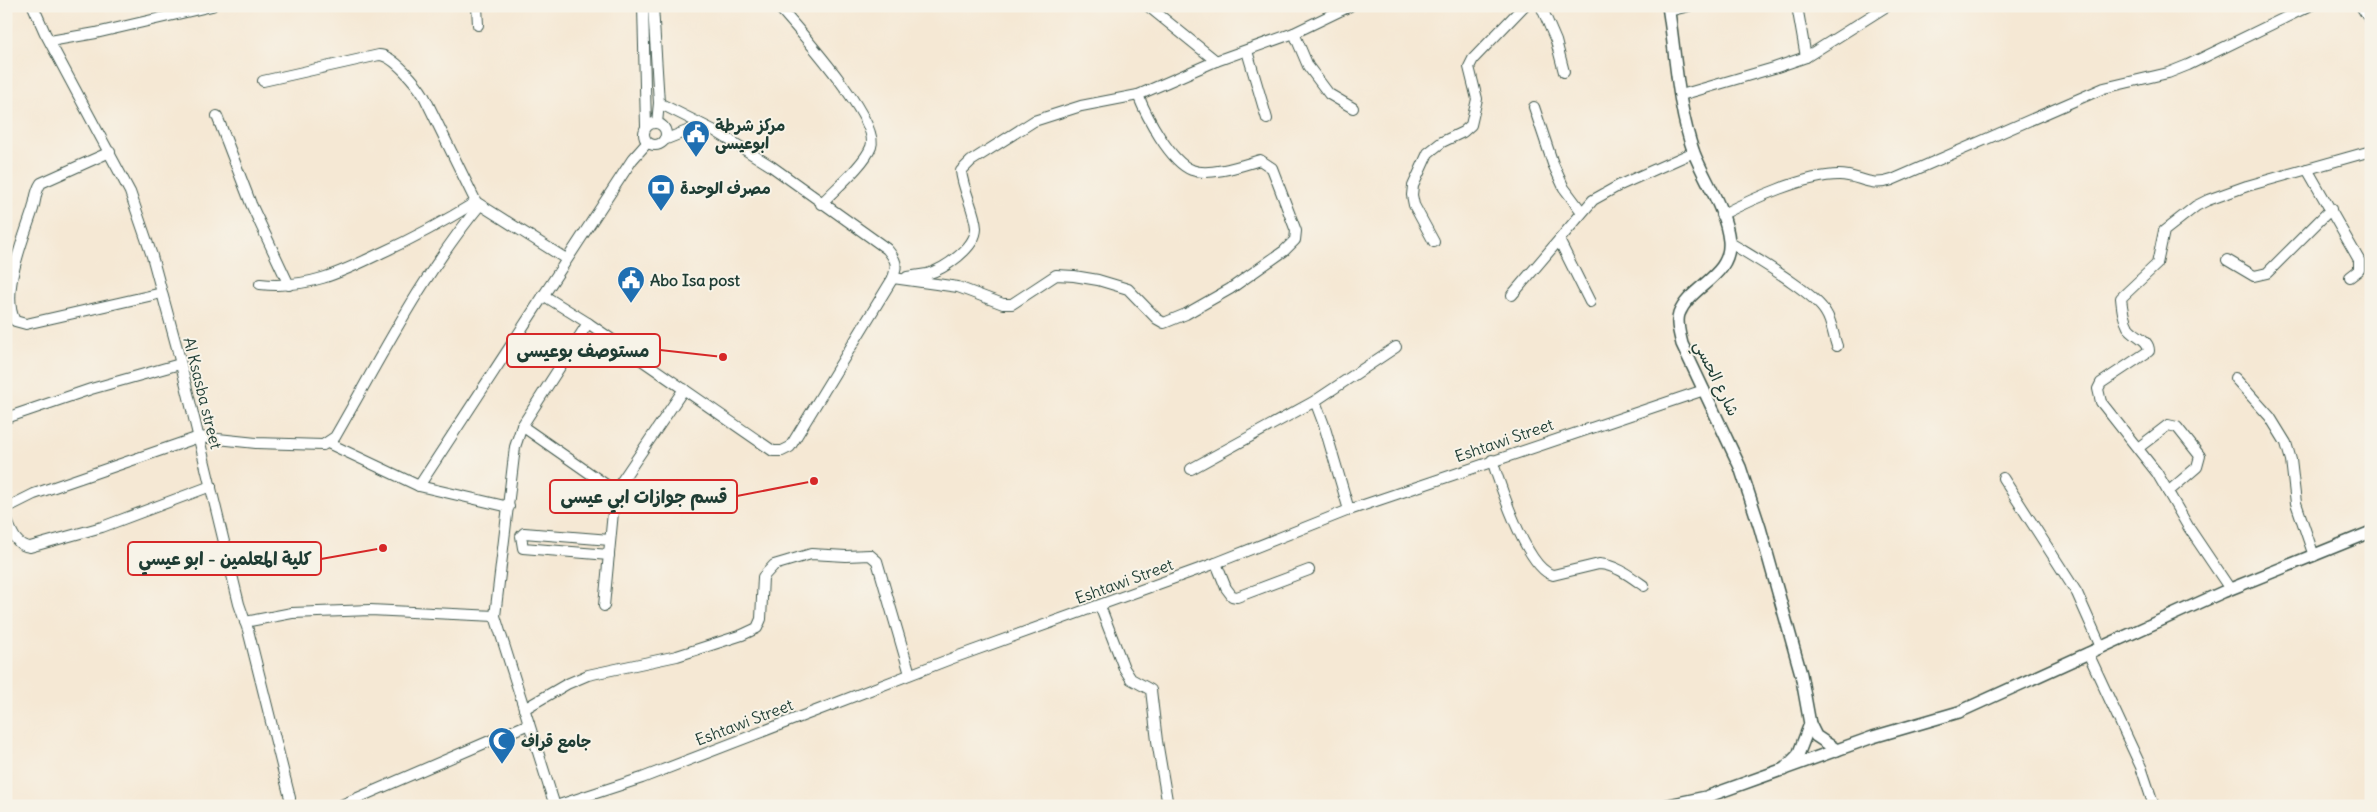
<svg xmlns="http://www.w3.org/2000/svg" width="2377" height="812" font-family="Delius,'Playpen Sans Arabic',sans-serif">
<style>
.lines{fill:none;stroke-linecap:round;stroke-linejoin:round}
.minor-casing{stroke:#3f574c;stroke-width:12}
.tertiary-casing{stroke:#3f574c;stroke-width:14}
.minor{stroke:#fff;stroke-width:10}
.tertiary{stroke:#fff;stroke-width:11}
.labels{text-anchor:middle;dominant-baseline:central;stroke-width:4;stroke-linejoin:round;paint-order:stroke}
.poi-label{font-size:16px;font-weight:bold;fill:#1f3d34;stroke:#f7f3e8;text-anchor:start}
.street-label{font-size:16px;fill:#1f3d34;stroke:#f7f3e8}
.leader{fill:none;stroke:#d62828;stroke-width:2}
.callout-dot{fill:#d62828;stroke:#f7f3e8;stroke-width:2}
.callout{fill:#f7f3e8;stroke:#d62828;stroke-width:2}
.callout-label{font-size:18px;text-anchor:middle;font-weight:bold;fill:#1f3d34}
</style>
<rect width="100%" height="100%" fill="#f7f3e8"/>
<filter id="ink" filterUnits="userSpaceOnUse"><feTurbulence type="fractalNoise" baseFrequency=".02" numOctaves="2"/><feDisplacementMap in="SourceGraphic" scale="10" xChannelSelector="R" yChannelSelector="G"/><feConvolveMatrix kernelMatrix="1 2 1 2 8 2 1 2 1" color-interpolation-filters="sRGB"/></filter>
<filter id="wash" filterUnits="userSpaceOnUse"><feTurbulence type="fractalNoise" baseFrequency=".0096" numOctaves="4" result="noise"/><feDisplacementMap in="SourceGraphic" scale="20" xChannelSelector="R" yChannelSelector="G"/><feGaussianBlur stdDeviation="1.12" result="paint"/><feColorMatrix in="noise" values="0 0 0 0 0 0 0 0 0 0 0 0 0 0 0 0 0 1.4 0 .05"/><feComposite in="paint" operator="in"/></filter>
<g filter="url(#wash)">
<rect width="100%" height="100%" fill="#f5e8d4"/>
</g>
<g filter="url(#ink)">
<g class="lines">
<defs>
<g id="minor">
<path d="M33 6 45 33 130 192 152 256 177 348 239 604 248 630 290 798V806"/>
<path d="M477 6 478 25"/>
<path d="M643 6 646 126"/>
<path d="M653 6 659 103 657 123"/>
<path d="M778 6C797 28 881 121 871 147 864 165 835 189 821 204"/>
<path d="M1148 6 1216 61"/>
<path d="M1541 6 1556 41 1564 72"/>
<path d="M1797 6 1806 57"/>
<path d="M2361 6 2371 22"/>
<path d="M1669 11 1689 6"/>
<path d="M1294 33 1308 66 1329 94 1353 108"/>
<path d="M50 41 96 33 212 6"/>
<path d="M1247 51 1267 119"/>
<path d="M263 81 379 55C393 55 417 84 424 96L476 202 566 259"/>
<path d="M1681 95 1774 68 1806 57 1887 6"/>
<path d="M1534 107 1553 164 1564 188 1582 212"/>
<path d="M217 116 251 204 289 285"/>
<circle cx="655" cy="134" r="11"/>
<path d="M664 140 702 125"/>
<path d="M110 152 41 183C35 192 36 199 33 209 24 238 0 293 15 321L26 324 162 293"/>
<path d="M2307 169 2359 260V270L2350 277"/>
<path d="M1721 215C1752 199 1805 175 1839 175 1860 175 1869 188 1892 180L2104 88 2168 73 2188 65 2309 6"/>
<path d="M1559 240 1590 302"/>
<path d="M1434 242 1414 205 1412 195 1413 186 1428 153 1442 142 1463 132 1471 125 1477 99 1469 67 1473 59 1524 6"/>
<path d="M1729 242C1751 256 1815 292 1826 313 1832 322 1833 335 1837 346"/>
<path d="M2227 260 2254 276 2267 273 2331 209"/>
<path d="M907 277C914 276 920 275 927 274 944 269 976 248 976 228 975 211 963 190 961 171L971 161 1034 121 1081 106 1138 95 1216 61 1294 33 1350 6"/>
<path d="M893 278 958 287 1003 304H1012L1056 275 1074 276 1098 280 1128 289 1157 319 1164 323 1186 314 1230 289 1284 251 1295 240 1296 231 1272 168 1260 160C1243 165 1209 177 1192 170 1170 162 1146 115 1138 95"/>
<path d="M260 284C307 289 340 273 381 253 414 238 445 221 476 202"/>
<path d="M543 295 588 323 522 426 515 447 495 616 555 806"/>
<path d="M1512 295 1593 200 1620 185 1694 152"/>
<path d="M588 323 773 451H782L790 447 893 278C898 264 896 260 887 249L771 166 715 131 659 103"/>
<path d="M2235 378 2270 417 2286 443 2291 460 2296 503 2314 556"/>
<path d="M1315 401 1396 347"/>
<path d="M6 418 91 389 180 364"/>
<path d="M522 426 615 491"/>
<path d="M328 443 419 486"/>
<path d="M2138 448 2168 425 2177 427 2200 456 2197 467 2168 492"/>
<path d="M1492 460C1500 485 1527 569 1553 575L1599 564C1616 565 1630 576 1644 586"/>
<path d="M1191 469 1315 401 1324 425 1349 510"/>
<path d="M2003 478 2077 593 2101 647"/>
<path d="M509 507 419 486 632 160 647 143"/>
<path d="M6 508 34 494 199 437 256 443 323 445 335 437C380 359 422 275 480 205"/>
<path d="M6 518C11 530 15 546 30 547L102 527 211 486"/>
<path d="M609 555 523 548 521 536 524 533 610 540"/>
<path d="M1216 563 1226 588 1232 596 1237 597 1309 570"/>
<path d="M2230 589 2189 528 2157 473 2101 402 2098 389 2101 383 2149 351C2149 339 2134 336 2128 327 2123 318 2122 308 2121 298L2157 264 2164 231 2196 206 2208 200 2247 186 2371 151"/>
<path d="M604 606 615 491 684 389"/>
<path d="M1100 606 1124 668 1131 679 1151 690 1157 741 1168 806"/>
<path d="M245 622 292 613 370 610 495 616"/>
<path d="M2088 653 2141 767 2154 806"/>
<path d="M524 709 567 684 588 675 677 656 742 635 757 628 761 619 763 577 774 565 811 554 846 556 870 555 877 561 910 674"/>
<path d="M339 806 529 724"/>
<path d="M556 806 642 778 953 658 1216 563 1349 510 1704 390"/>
</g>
<g id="tertiary">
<path d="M1668 6C1676 55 1677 106 1694 153 1705 181 1726 210 1729 241 1732 277 1690 285 1679 314 1676 323 1680 335 1682 344L1740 467 1760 528 1801 674 1810 724 1798 755 1783 770"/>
<path d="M1810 724 1816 736 1837 750"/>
<path d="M1664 806 1706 797 1873 737 1959 712 2223 592 2371 532"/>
</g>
</defs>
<!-- minor casing -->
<use href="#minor" class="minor-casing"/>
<!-- tertiary casing -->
<use href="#tertiary" class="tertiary-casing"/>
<!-- minor -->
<use href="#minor" class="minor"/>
<!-- tertiary -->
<use href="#tertiary" class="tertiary"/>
</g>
</g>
<!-- icons -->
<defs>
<symbol id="civic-pin" viewBox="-11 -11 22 30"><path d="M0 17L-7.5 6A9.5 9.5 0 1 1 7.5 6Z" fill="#1f6fb2" stroke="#f7f3e8"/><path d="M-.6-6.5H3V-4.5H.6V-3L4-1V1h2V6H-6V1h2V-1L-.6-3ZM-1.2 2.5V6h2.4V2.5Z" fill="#fff"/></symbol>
<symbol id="bank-pin" viewBox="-11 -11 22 30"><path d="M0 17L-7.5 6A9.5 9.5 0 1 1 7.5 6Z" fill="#1f6fb2" stroke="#f7f3e8"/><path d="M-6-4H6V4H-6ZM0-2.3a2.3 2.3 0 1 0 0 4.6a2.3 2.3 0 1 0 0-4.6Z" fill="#fff"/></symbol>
<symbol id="mosque-pin" viewBox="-11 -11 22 30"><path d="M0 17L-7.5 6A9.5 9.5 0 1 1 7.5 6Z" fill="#1f6fb2" stroke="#f7f3e8"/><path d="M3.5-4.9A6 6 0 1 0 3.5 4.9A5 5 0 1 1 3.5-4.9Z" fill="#fff"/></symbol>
</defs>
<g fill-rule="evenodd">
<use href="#civic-pin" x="680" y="118" width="32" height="43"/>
<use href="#bank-pin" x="645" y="172" width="32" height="43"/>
<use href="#civic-pin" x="615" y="264" width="32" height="43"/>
<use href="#mosque-pin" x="486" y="725" width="32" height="43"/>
</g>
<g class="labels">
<!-- poi labels -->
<g class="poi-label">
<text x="715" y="125">مركز شرطة<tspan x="715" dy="18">ابوعيسى</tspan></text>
<text x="680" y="188">مصرف الوحدة</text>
<text x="650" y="280">Abo Isa post</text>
<text x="521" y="741">جامع قراف</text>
</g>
<!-- street labels -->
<g class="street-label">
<text transform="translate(1717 378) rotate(64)">شارع الحسي</text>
<text transform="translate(203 393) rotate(76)">Al Ksasba street</text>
<text transform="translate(1504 440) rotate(-19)">Eshtawi Street</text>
<text transform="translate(1124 581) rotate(-20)">Eshtawi Street</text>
<text transform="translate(744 722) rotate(-21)">Eshtawi Street</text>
</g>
</g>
<!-- callouts -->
<path class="leader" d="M723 357L660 350M814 481L737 496M383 548L321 559"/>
<g class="callout-dot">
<circle cx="723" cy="357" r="5"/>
<circle cx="814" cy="481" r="5"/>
<circle cx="383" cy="548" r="5"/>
</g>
<g class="callout">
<rect x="507" y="334" width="153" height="33" rx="5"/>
<rect x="550" y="480" width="187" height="33" rx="5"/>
<rect x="128" y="542" width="193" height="33" rx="5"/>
</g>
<g class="callout-label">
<text x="583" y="357">مستوصف بوعيسى</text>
<text x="644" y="503">قسم جوازات ابي عيسى</text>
<text x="225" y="565">كلية المعلمين - ابو عيسي</text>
</g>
<!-- margin -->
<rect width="2377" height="812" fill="none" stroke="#f7f3e8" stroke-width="25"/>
</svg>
